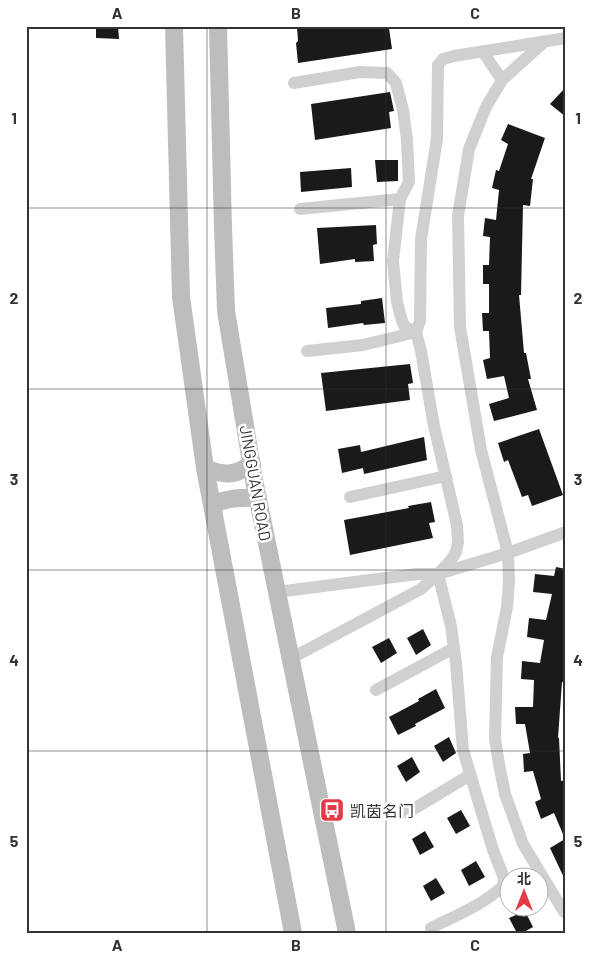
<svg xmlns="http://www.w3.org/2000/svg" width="592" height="959" font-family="Barlow,'Noto Sans SC',sans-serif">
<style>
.building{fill:#1a1a1a}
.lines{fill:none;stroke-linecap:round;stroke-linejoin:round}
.street{stroke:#d0d0d0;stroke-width:12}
.secondary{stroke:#bdbdbd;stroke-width:18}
.grid{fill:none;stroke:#333;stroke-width:1;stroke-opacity:0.55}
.labels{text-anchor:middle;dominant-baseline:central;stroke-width:5;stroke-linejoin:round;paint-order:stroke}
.street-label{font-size:16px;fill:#333;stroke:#fff}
.poi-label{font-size:16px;fill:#333;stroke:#fff;text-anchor:start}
.neatline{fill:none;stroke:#333;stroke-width:2}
.grid-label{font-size:16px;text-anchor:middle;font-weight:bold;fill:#333}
</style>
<rect width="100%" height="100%" fill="#fff"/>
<!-- building -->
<g class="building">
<path d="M96 26H118L119 39 96 38Z"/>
<path d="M305 26H383V28H389L392 49 298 63 296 43 298 41 297 27Z"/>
<path d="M566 87V117L550 104Z"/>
<path d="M390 92 394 111 389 112 391 128 315 140 311 104Z"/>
<path d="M508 124 545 138 531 179H533L530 206 523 205 521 295H519L524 353H526L531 379H528L537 410 494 421 489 404 509 398 504 376 487 379 483 360 490 358 489 331H483L482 313H489V284H483V265H489L490 237 483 236 485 218 496 220 499 190 492 188 496 170 499 171 508 144 501 140Z"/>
<path d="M375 160H398V181L377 182Z"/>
<path d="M351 168 352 187 301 192 300 172Z"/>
<path d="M376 225 377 244 373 245 374 261 355 262V259L320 264 317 228Z"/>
<path d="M382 298 385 323 364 325 363 323 328 328 326 308 361 304V301Z"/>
<path d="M410 364 413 383 408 384 410 400 326 411 321 373Z"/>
<path d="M539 429 563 495 532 506 528 495 522 497 508 460 504 462 498 443Z"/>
<path d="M424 437 427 460 364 474 363 468 342 473 338 449 360 445 361 452Z"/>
<path d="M431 502 435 522 429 523 433 538 350 555 344 520 409 508 408 506Z"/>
<path d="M556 567 566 569V669L564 682H562L558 738H559L561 781 566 780V882L550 848 565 839 554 813 541 819 535 802 541 799 533 771 524 772 523 754 530 753 525 724H516L515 707H533L534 680 521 679 522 661 540 663 544 640 527 637 529 618 546 620 552 594 533 592 535 574 554 576Z"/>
<path d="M423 629 431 645 416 655 407 638Z"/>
<path d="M389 638 397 653 381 663 372 647Z"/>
<path d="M436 689 445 708 415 724 416 726 398 735 389 717 419 701 418 699Z"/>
<path d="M449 737 456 753 443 762 434 746Z"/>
<path d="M412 757 420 772 406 782 397 766Z"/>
<path d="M461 810 470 826 456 834 447 818Z"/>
<path d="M425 831 434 847 420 855 412 839Z"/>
<path d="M476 861 485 877 469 886 461 870Z"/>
<path d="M436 878 445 893 431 901 423 886Z"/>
<path d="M525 911 533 927 522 933H517L509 918Z"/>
</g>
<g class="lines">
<!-- street -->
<g class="street">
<path d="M544 42 502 80 486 107 469 149 458 216 460 327 481 450 508 553 509 582 507 607 497 657 495 739 499 764 505 794 523 844 564 912"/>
<path d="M483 52 502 80"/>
<path d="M294 83 360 72 387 73 396 83 403 110 407 140 409 182 400 199 393 261 397 302 402 321 405 327 416 332"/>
<path d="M300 209 400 199"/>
<path d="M307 351 363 345 416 332"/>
<path d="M350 497 446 476"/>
<path d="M277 592 417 574H438L508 553 566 532"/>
<path d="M290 659 421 589 438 574 451 560 456 552 458 542 457 525 434 426 421 351 416 332 420 321 421 239 437 139 438 65 443 59 454 56 566 38"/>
<path d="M376 690 454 648"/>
<path d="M407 813 470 775"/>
<path d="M431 928C455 916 483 905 503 886L504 878 493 850 463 750 456 663 451 626 438 574"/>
</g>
<!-- secondary -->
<g class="secondary">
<path d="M174 26 181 297 205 468 293 933"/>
<path d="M218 26 223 227 226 311 254 480 347 933"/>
<path d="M205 468C225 476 234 476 252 464"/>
<path d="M213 504C229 498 241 497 258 498"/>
</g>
</g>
<!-- grid -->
<path class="grid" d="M207 26V933M386 26V933M26 208H566M26 389H566M26 570H566M26 751H566"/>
<!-- icons -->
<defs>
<symbol id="bus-square" viewBox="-11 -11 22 22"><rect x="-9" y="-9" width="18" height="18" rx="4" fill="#e63946" stroke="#fff"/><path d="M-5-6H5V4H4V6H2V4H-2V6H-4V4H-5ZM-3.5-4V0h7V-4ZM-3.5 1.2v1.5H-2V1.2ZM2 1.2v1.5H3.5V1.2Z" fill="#fff"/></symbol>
</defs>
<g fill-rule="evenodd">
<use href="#bus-square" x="318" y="796" width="28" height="28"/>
</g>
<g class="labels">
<!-- street labels -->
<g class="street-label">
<text transform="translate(256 483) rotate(80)">JINGGUAN ROAD</text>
</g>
<!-- poi labels -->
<g class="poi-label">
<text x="350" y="810">凯茵名门</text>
</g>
</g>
<!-- border -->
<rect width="592" height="959" fill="none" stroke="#ffffff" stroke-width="55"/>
<!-- north arrow -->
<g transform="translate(524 892)"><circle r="24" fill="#ffffff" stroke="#adadad"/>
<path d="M0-4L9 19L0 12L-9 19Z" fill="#e63946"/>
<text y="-8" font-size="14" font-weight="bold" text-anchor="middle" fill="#333333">北</text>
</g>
<rect x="28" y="28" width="536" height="904" class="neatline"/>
<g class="grid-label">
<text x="117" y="19">A</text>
<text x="296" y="19">B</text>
<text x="475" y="19">C</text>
<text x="14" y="124">1</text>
<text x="578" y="124">1</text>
<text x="14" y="304">2</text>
<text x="578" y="304">2</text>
<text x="14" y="485">3</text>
<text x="578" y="485">3</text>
<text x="14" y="666">4</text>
<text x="578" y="666">4</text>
<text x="14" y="847">5</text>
<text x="578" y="847">5</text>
<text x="117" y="951">A</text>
<text x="296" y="951">B</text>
<text x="475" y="951">C</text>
</g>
</svg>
